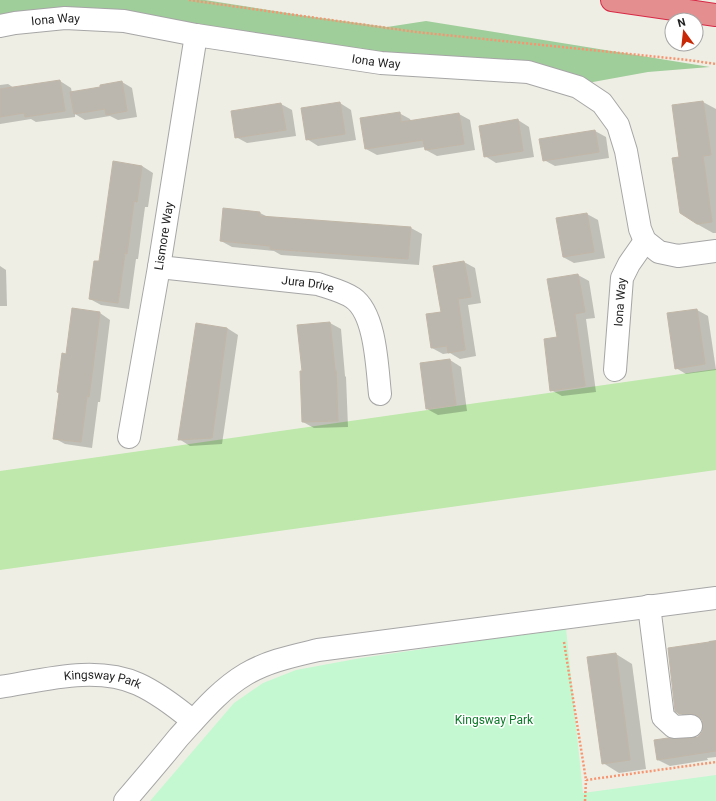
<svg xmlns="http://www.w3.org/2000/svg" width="716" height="801" font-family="Roboto,sans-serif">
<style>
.grass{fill:#bfe8ac}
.forest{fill:#a0ce9b}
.park{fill:#c3f8d1}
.shadow{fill:#0003}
.building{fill:#bcb7ae;stroke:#c1b7a8}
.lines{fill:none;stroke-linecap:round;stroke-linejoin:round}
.minor-casing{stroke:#a6a6a6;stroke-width:24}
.highway-casing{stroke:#d72845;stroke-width:24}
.path{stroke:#f6956f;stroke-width:2.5;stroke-dasharray:2 2;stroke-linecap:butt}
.minor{stroke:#fff;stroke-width:22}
.highway{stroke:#e58e8f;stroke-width:22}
.labels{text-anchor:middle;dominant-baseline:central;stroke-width:3;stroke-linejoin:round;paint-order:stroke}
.street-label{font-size:12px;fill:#1f1f1f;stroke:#fff}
.park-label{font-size:12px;fill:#0e7b2b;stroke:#fff}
</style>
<rect width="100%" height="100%" fill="#efeee5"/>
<!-- grass -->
<path class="grass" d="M716 369V470L0 570V471Z"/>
<!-- forest -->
<path class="forest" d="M0 0H205L306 16 387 27 426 21 710 67 648 72 582 84 530 69 0 19Z"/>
<!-- park -->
<path class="park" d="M566 628 583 793 716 775V801H150L234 703 263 683 296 670 361 658Z"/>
<!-- shadow -->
<g class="shadow">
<path d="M60 81 71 88 72 93 101 88 122 82 132 88 137 117 118 120 110 116 85 120 75 114V117L36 122 31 119 0 124V85L8 84 14 88Z"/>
<path d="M703 102 716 109V233H713L697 224 680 158Z"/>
<path d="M340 103 351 110 356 140 318 146 307 139Z"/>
<path d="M281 104 292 110 296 136 247 143 236 137Z"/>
<path d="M399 113 410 119 411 121 459 114 470 120 475 150 437 156 426 150 425 147 377 155 366 149Z"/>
<path d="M518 120 529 127 534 157 496 163 485 156Z"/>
<path d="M595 131 606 137 609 158 555 166 544 160Z"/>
<path d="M114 163 142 166 153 173 148 207H145L138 259H136L129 309 101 305 90 299 100 262Z"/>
<path d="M224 209 260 213 268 217 411 228 422 234 419 265 281 255 274 251 232 247 221 241Z"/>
<path d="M587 214 598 220 605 258 574 263 563 257Z"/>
<path d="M464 262 475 268 481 303 468 305 476 356 460 359 450 353 443 354 432 348 442 312 434 267Z"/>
<path d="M0 266 6 270 7 306H0Z"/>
<path d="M578 275 589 281 595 318 586 319 596 392 562 396 551 390 558 338Z"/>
<path d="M697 310 708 316 716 370 686 374 676 368 668 314Z"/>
<path d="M100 313 110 320 100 402H98L92 448 65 444 54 438 66 355Z"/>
<path d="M330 323 341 329 345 376 346 377 348 427 314 428 303 422V372Z"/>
<path d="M197 324 227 328 238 335 222 444 190 446 179 439Z"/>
<path d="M450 360 461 367 467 411 438 415 427 409Z"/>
<path d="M716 640V757L707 758 708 760 670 766 658 760 675 740 698 737 703 732 704 726 703 720H691L679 713 709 641Z"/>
<path d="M616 654 632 664 646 769 619 773 603 763Z"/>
</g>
<!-- building -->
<g class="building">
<path d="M60 80 65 111 25 117 24 113 0 117V89Z"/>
<path d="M122 81 127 111 106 115 105 109 74 114 70 92 100 87V85Z"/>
<path d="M703 101 711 155 703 156 712 222 697 224 680 213 672 158 679 157 672 105Z"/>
<path d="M340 102 345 134 306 140 301 108Z"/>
<path d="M281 103 286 130 235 138 231 111Z"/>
<path d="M400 112 401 122 459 113 464 144 425 150 423 140 365 149 360 118Z"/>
<path d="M518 119 523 151 484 157 479 126Z"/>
<path d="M595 130 599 152 543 161 539 139Z"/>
<path d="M113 161 142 166 137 202 134 201 127 254 125 253 118 303 89 299 94 261H99Z"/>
<path d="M223 208 260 212V216L411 227 408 259 270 249V246L220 241Z"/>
<path d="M587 213 594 252 563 257 556 218Z"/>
<path d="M464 261 471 297 458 299 465 350 448 353 447 346 431 348 426 314 441 312 433 266Z"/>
<path d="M578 274 585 312 575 314 585 386 550 391 544 339 557 337 547 279Z"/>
<path d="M72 308 100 312 89 397 87 396 81 442 53 439 59 393 57 392 62 353 66 354Z"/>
<path d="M697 309 705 364 675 369 667 313Z"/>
<path d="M330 322 335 370H336L338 421 302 422 300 371H302L297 325Z"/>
<path d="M196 323 227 328 218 395 212 438 178 440Z"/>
<path d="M450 359 456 405 426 409 420 363Z"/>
<path d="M716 641V751L657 760 654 740 668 738 675 739 692 738 698 737 702 732 703 726 702 719 697 715 690 714H679L675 711 668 648Z"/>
<path d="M616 653 630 760 602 764 587 657Z"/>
</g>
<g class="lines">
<defs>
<g id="minor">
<path id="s1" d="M0 26 15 23 65 18 124 21 196 35 381 63 528 72 578 87 602 103 618 125 626 151 640 229 645 241 659 252 678 256 716 251"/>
<path id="s2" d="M159 267 318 284C329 288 343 291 353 298 376 314 377 368 380 394"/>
<path id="s3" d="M615 370 622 278 629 264 645 241"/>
<path id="s4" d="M129 437 159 267 196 35"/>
<path d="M649 606 663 717 674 727 691 726"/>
<path id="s5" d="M0 687C44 680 96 665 138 684 158 693 176 707 193 721"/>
<path d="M125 801C143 780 161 759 178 738 199 715 219 690 246 674 268 661 293 656 318 650L716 598"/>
</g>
<path id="highway" d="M612 0 716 15"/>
</defs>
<!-- minor casing -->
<use href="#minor" class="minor-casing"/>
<!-- highway casing -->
<use href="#highway" class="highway-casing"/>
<!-- path -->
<g class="path">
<path d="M189 0 416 32 688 60 716 64"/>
<path d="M564 642 586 780 716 762"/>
<path d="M585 801 586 780"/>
</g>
<!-- minor -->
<use href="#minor" class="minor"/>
<!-- highway -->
<use href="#highway" class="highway"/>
</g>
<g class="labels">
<!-- street labels -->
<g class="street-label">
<text stroke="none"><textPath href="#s1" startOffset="56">Iona Way</textPath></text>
<text stroke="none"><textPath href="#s1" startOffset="380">Iona Way</textPath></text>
<text stroke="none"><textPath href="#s4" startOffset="204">Lismore Way</textPath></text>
<text stroke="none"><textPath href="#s2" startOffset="150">Jura Drive</textPath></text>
<text stroke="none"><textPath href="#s3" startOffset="68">Iona Way</textPath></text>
<text stroke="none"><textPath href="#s5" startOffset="104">Kingsway Park</textPath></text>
</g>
<!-- park labels -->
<g class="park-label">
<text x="494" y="720">Kingsway Park</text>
</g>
</g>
<!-- north arrow -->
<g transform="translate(684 32) rotate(345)"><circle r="19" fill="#ffffff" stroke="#a5a5a5"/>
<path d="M0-3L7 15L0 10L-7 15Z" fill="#c82805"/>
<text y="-6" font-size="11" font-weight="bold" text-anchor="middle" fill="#1f1f1f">N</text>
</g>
</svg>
